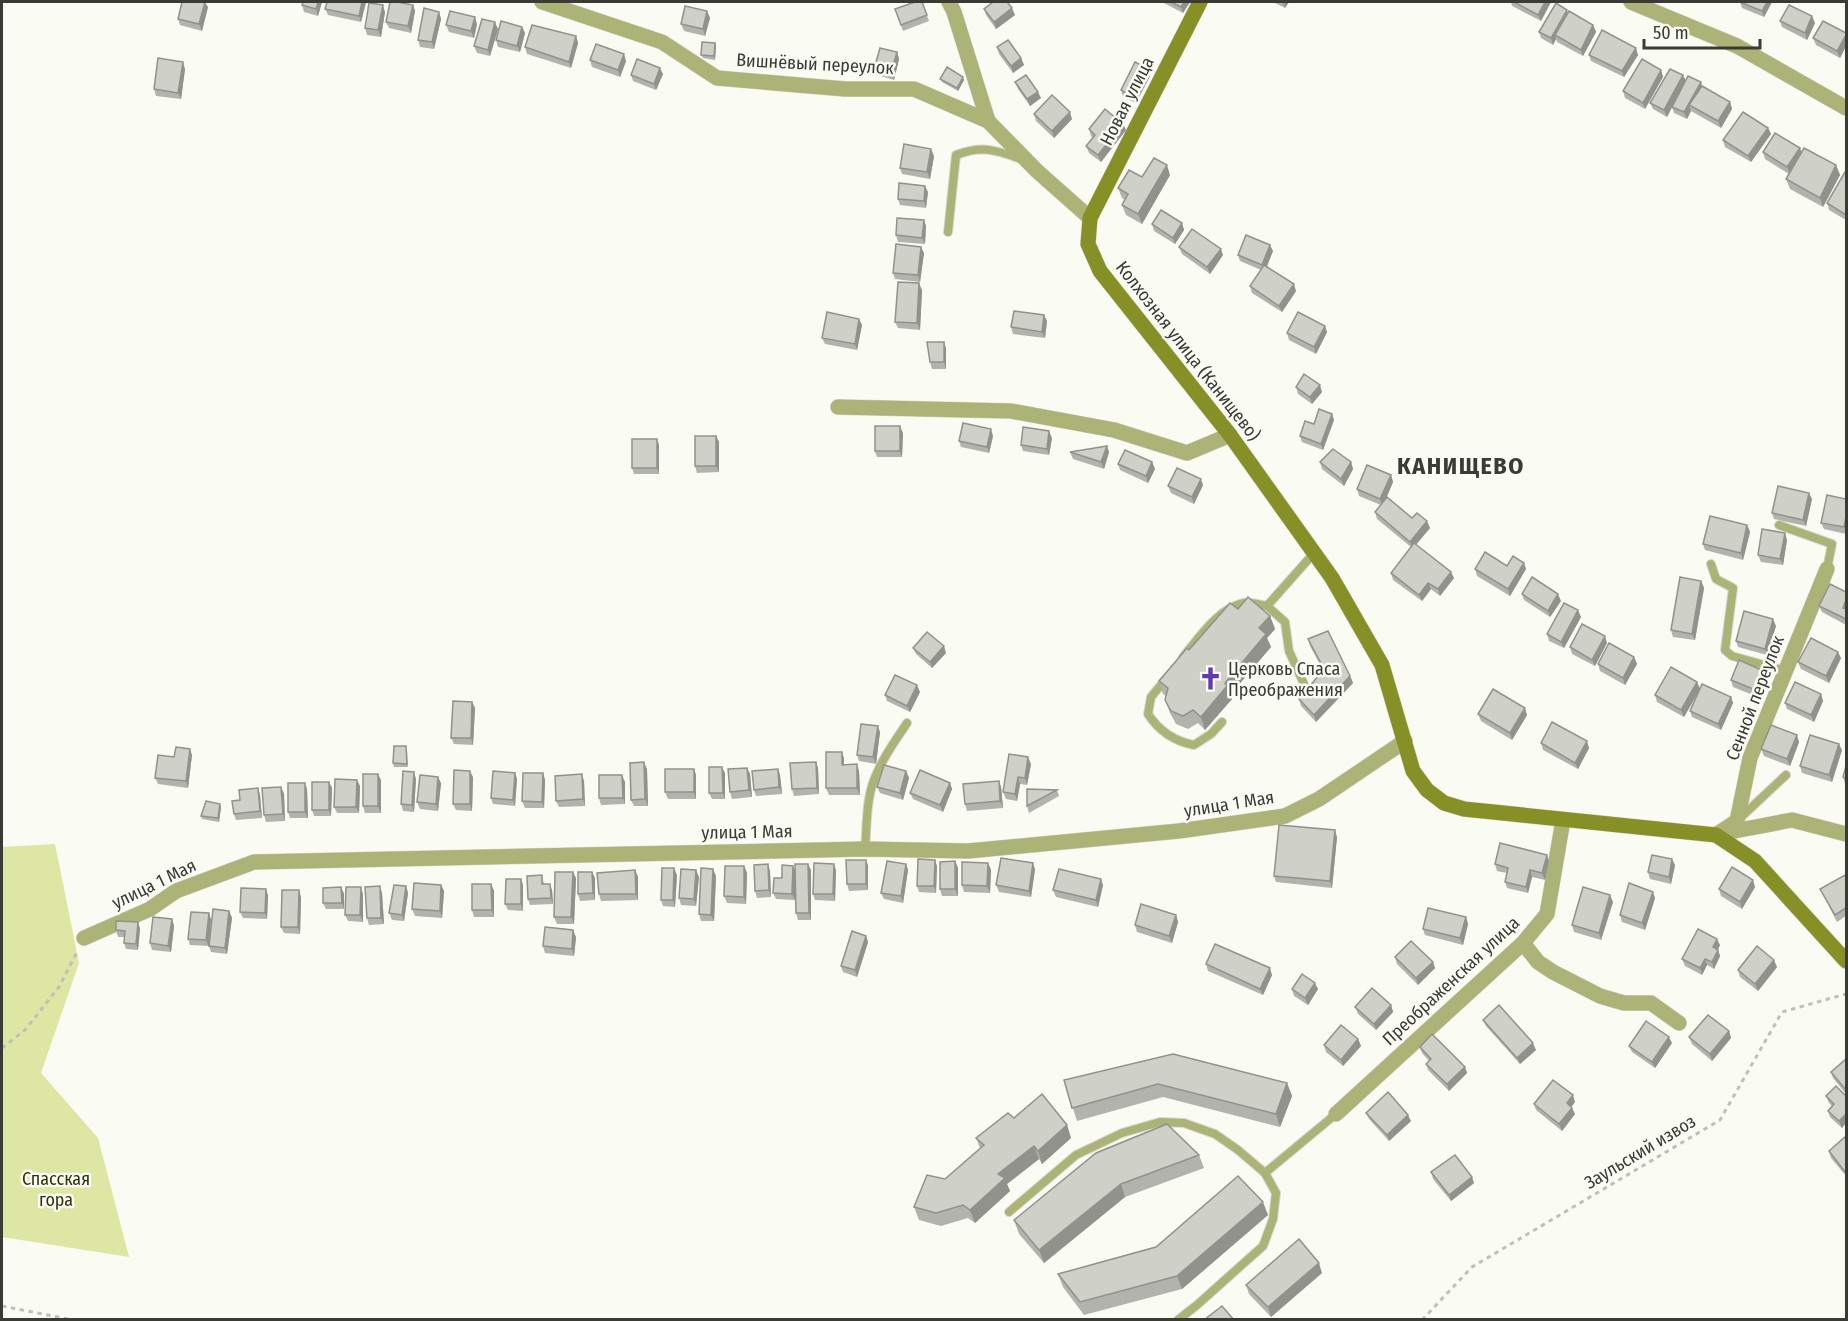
<svg xmlns="http://www.w3.org/2000/svg" width="1848" height="1321" font-family="'Fira Sans Condensed',sans-serif">
<style>
.green{fill:#dee6a4}
.lines{fill:none;stroke-linecap:round;stroke-linejoin:round}
.lane-casing{stroke:#d7d8d1;stroke-width:10}
.street-casing{stroke:#d7d8d1;stroke-width:16}
.secondary-casing{stroke:#d7d8d1;stroke-width:16}
.path{stroke:#c0c0ba;stroke-width:3;stroke-dasharray:4.5 4.5;stroke-linecap:butt}
.lane{stroke:#acb376;stroke-width:8}
.street{stroke:#acb376;stroke-width:15}
.secondary{stroke:#879027;stroke-width:15}
.wall{fill:#b2b3ac}
.shaded-wall{fill:#91928c}
.building{fill:#cfd0c8;stroke:#91928c;stroke-width:1.5}
.labels{text-anchor:middle;dominant-baseline:central;stroke-width:5;stroke-linejoin:round;paint-order:stroke}
.street-label{font-size:18px;fill:#3a3a37;stroke:#fafbf3}
.poi-label{font-size:18px;fill:#3a3a37;stroke:#fafbf3;text-anchor:start}
.park-label{font-size:18px;fill:#31350a;stroke:#fafbf3}
.district-label{font-size:24px;font-weight:bold;letter-spacing:1.5px;fill:#3a3a37;stroke:#fafbf3}
</style>
<rect width="100%" height="100%" fill="#fafbf3"/>
<!-- green -->
<path class="green" d="M55 844 79 963 41 1073 98 1138 129 1257 2 1237V847Z"/>
<g class="lines">
<defs>
<g id="lane">
<path d="M948 232 956 155C982 145 996 150 1021 159"/>
<path d="M1779 525 1832 544 1827 569"/>
<path d="M1711 564 1716 579 1733 588 1725 650 1732 656 1786 671"/>
<path d="M1267 606 1285 622 1289 651 1304 684"/>
<path d="M1183 657C1199 638 1218 608 1244 603 1251 602 1260 605 1267 606L1314 553"/>
<path d="M1166 679 1151 697 1148 714C1159 731 1173 741 1194 745L1211 734 1222 722"/>
<path d="M1738 820 1786 775"/>
<path d="M865 849C867 826 866 801 874 780 882 759 895 741 907 723"/>
<path d="M1009 1212 1076 1155 1122 1133 1160 1122 1184 1123 1215 1134 1238 1150 1265 1173 1336 1114"/>
<path d="M1178 1320 1197 1305 1263 1246 1273 1219 1276 1193 1265 1173"/>
</g>
<g id="street">
<path d="M542 2 662 42 717 78 845 89H914L988 121"/>
<path d="M949 2 954 12 988 121 1037 171 1090 218"/>
<path d="M1631 2 1737 46 1846 108"/>
<path d="M838 407 1011 411 1114 430 1187 453 1230 435"/>
<path d="M1724 833 1792 820 1846 834"/>
<path d="M1716 835 1737 821 1750 758 1827 569"/>
<path d="M84 938 150 909 176 891 254 862 865 849 968 851 1179 831 1285 816 1319 799 1405 741"/>
<path d="M1523 943 1538 962 1553 972 1600 996 1624 1003H1651L1679 1023"/>
<path d="M1336 1114 1523 943 1547 914 1563 820"/>
</g>
<path id="secondary" d="M1200 2 1090 218 1088 244 1100 271 1230 435 1332 578 1382 665 1413 771 1427 790 1444 803 1464 809 1716 835 1755 861 1846 961"/>
</defs>
<!-- lane casing -->
<use href="#lane" class="lane-casing"/>
<!-- street casing -->
<use href="#street" class="street-casing"/>
<!-- secondary casing -->
<use href="#secondary" class="secondary-casing"/>
<!-- path -->
<g class="path">
<path d="M2 1048 25 1030 59 987 78 950"/>
<path d="M2 1306 73 1320"/>
<path d="M1422 1320 1472 1267 1720 1120 1782 1012 1846 994"/>
</g>
<!-- lane -->
<use href="#lane" class="lane"/>
<!-- street -->
<use href="#street" class="street"/>
<!-- secondary -->
<use href="#secondary" class="secondary"/>
</g>
<!-- wall -->
<g class="wall">
<path d="M299 2H322L318 16 304 12 302 5V3Z"/>
<path d="M327 2H366L361 22 328 15 325 9Z"/>
<path d="M922 2 929 21 903 31 895 9Z"/>
<path d="M990 2H1007L1015 15 996 29 986 15 984 9 991 3Z"/>
<path d="M1163 2H1190L1183 13 1164 3Z"/>
<path d="M1273 2H1289L1285 8Z"/>
<path d="M1511 2H1551L1541 21 1512 6Z"/>
<path d="M1740 2H1772L1764 17 1742 8Z"/>
<path d="M413 5 415 11 411 33 389 28 386 22Z"/>
<path d="M208 7 202 31 180 25 178 19Z"/>
<path d="M707 11 710 18 705 36 684 31 681 24Z"/>
<path d="M385 12 381 37 367 35 365 28Z"/>
<path d="M439 12 441 19 434 49 420 47 418 40Z"/>
<path d="M1780 21 1815 23 1807 40 1782 27Z"/>
<path d="M477 24 474 38 449 32 446 25Z"/>
<path d="M1593 25 1596 32 1583 56 1557 42 1556 39 1553 45 1541 38 1539 32Z"/>
<path d="M522 27 525 33 520 52 498 47 496 40Z"/>
<path d="M498 29 490 56 477 53 474 46Z"/>
<path d="M576 36 578 43 571 68 527 54 525 47Z"/>
<path d="M1813 38 1846 46 1840 58 1816 45Z"/>
<path d="M715 43 716 46 715 60 703 58 701 55Z"/>
<path d="M997 47 1021 58 1024 65 1013 73 999 54Z"/>
<path d="M897 52 899 59 894 80 877 75 874 69Z"/>
<path d="M1589 55H1638L1624 77 1591 61Z"/>
<path d="M590 60 626 61 620 77 592 67Z"/>
<path d="M185 69 181 99 156 96 154 89Z"/>
<path d="M1661 70 1663 77 1645 109 1625 98 1623 91Z"/>
<path d="M663 74 656 90 633 81 631 75Z"/>
<path d="M1150 76 1136 103 1123 97 1121 90Z"/>
<path d="M940 79 964 80 958 91 942 82Z"/>
<path d="M1685 80 1703 86 1730 102 1732 109 1721 128 1691 111 1687 119 1674 113 1672 107 1673 104 1667 117 1653 109 1650 103Z"/>
<path d="M1015 82 1041 98 1030 106 1018 89Z"/>
<path d="M1034 114 1072 119 1054 138 1036 121Z"/>
<path d="M1123 124 1126 130 1101 162 1089 153 1086 146 1093 138 1091 136 1089 129Z"/>
<path d="M1768 128 1771 134 1751 162 1725 147 1723 140Z"/>
<path d="M1800 148 1801 152 1836 165 1840 175 1823 207 1790 189 1786 179 1789 174 1765 159 1763 152Z"/>
<path d="M934 156 930 179 902 174 900 168Z"/>
<path d="M1846 173V220L1829 210 1827 203Z"/>
<path d="M1170 175 1142 224 1126 215 1122 205 1125 200 1122 198 1118 188 1142 177Z"/>
<path d="M928 192 926 208 900 205 898 199Z"/>
<path d="M924 220 926 226 925 244 898 242 896 235Z"/>
<path d="M1182 223 1184 230 1175 244 1154 231 1152 224Z"/>
<path d="M1179 247 1223 255 1210 274 1182 254Z"/>
<path d="M1273 251 1267 266 1296 291 1282 312 1252 293 1250 286 1261 270 1240 261 1238 255Z"/>
<path d="M924 253 920 282 895 279 893 273Z"/>
<path d="M922 290 920 330 898 328 895 322Z"/>
<path d="M1047 321 1045 338 1013 334 1011 327Z"/>
<path d="M862 325 857 350 825 344 822 338Z"/>
<path d="M1325 326 1327 332 1316 354 1289 340 1287 333Z"/>
<path d="M946 348V369H932L930 362Z"/>
<path d="M1296 387 1322 392 1312 404 1298 394Z"/>
<path d="M1332 414 1334 420 1323 450 1302 442 1300 436Z"/>
<path d="M903 433 902 457H877L875 451Z"/>
<path d="M716 436 719 442V472L697 473 695 466Z"/>
<path d="M993 436 989 453 961 447 959 441Z"/>
<path d="M1052 438 1049 455 1023 451 1021 445Z"/>
<path d="M657 439 659 445V474H634L632 468Z"/>
<path d="M1107 446 1109 452 1104 469 1073 459 1070 452Z"/>
<path d="M1152 462 1155 469 1148 483 1120 470 1118 464Z"/>
<path d="M1320 462H1351L1353 469 1344 486 1322 469Z"/>
<path d="M1391 475 1393 482 1385 500 1412 518 1430 528 1416 545 1454 578 1440 596 1431 589 1422 601 1393 580 1391 573 1411 547 1377 519 1375 512 1381 505 1359 496 1357 489Z"/>
<path d="M1203 485 1194 504 1171 493 1168 486Z"/>
<path d="M1812 499 1806 526 1774 519 1772 513Z"/>
<path d="M1846 499V534L1824 529 1821 523Z"/>
<path d="M1747 525 1750 532 1743 560 1705 550 1703 544Z"/>
<path d="M1787 540 1783 565 1761 562 1758 555Z"/>
<path d="M1524 563 1526 569 1510 596 1477 576 1475 569 1507 566Z"/>
<path d="M1701 581 1704 588 1695 640 1673 637 1671 630Z"/>
<path d="M1846 592V625L1822 612 1819 606Z"/>
<path d="M1522 594 1561 601 1550 617 1524 600Z"/>
<path d="M1238 609 1270 616 1275 629 1267 638 1271 647 1230 695 1232 699 1205 730 1198 723 1188 729 1176 724 1170 713 1165 700 1166 696 1163 694 1159 681 1189 650Z"/>
<path d="M1581 617 1564 648 1549 641 1547 634Z"/>
<path d="M1776 626 1767 655 1738 647 1736 641Z"/>
<path d="M1308 639 1350 676 1353 683 1316 722 1301 706 1299 699 1323 670 1310 646Z"/>
<path d="M1607 643 1595 666 1572 654 1570 647Z"/>
<path d="M913 648 946 653 932 668 916 654Z"/>
<path d="M1634 657 1637 664 1625 685 1600 671 1598 664Z"/>
<path d="M1841 658 1829 683 1801 669 1798 662Z"/>
<path d="M1768 678 1760 698 1733 687 1731 680Z"/>
<path d="M1697 682 1700 689 1684 717 1657 702 1655 695Z"/>
<path d="M920 692 910 712 887 701 885 695Z"/>
<path d="M1821 694 1823 701 1814 722 1787 709 1785 703Z"/>
<path d="M1731 697 1733 703 1721 730 1692 717 1690 711Z"/>
<path d="M472 702 475 708 473 745 454 744 451 738Z"/>
<path d="M1478 714 1527 715 1512 740 1481 721Z"/>
<path d="M880 732 876 764 859 761 857 755Z"/>
<path d="M1799 742 1790 766 1764 756 1761 749Z"/>
<path d="M1541 743 1589 748 1578 769 1543 750Z"/>
<path d="M406 746 407 750 408 767H394L393 763Z"/>
<path d="M1842 750 1832 782 1802 773 1800 766Z"/>
<path d="M842 752 844 759V765L859 771 860 795H829L826 788Z"/>
<path d="M192 755 188 788 158 784 155 778 174 757Z"/>
<path d="M816 762 818 768 819 794 794 796 792 789Z"/>
<path d="M1031 764 1027 785 1020 784 1017 801 1006 799 1003 792Z"/>
<path d="M1846 766V784H1845L1843 777Z"/>
<path d="M747 768 750 774 752 797 732 799 730 792Z"/>
<path d="M647 769 648 806H634L631 800Z"/>
<path d="M694 769 696 775V799H668L665 792Z"/>
<path d="M778 769 780 775 782 794 756 796 754 790Z"/>
<path d="M906 771 909 778 903 800 880 793 877 787Z"/>
<path d="M515 773 517 779 515 806 493 804 491 798Z"/>
<path d="M543 773 545 780 544 808H525L522 801Z"/>
<path d="M725 773V799H712L709 793Z"/>
<path d="M473 777 472 811 456 810 453 804Z"/>
<path d="M416 779 414 812 403 811 401 804Z"/>
<path d="M381 780V813H365L363 806Z"/>
<path d="M584 781 585 806 559 807 556 801Z"/>
<path d="M999 781 1001 787 1003 808 967 811 965 804Z"/>
<path d="M329 782 332 788 331 816H314L312 810Z"/>
<path d="M625 782V804L601 805 599 798Z"/>
<path d="M441 783 438 811 420 809 417 802Z"/>
<path d="M950 783 952 789 943 812 913 799 910 793Z"/>
<path d="M360 786 359 813H337L334 807Z"/>
<path d="M281 787 284 794 285 821 266 822 264 815Z"/>
<path d="M258 788 260 795 262 818 236 820 234 814Z"/>
<path d="M307 789 308 818H290L288 812Z"/>
<path d="M1057 790 1059 796 1029 813 1027 806Z"/>
<path d="M221 807 219 822 202 819 201 816Z"/>
<path d="M1337 837 1332 888 1276 882 1274 876Z"/>
<path d="M866 860 868 866V890L849 891 847 884Z"/>
<path d="M955 861 958 868V896H942L940 889Z"/>
<path d="M1549 861 1545 880 1532 877 1528 893 1507 888 1505 882 1507 873 1497 871 1495 864Z"/>
<path d="M988 863 991 870 990 893 964 892 962 885Z"/>
<path d="M768 864 770 871 771 897 757 898 755 891Z"/>
<path d="M906 864 908 870 903 903 884 899 881 893Z"/>
<path d="M1675 865 1671 884 1650 879 1648 872Z"/>
<path d="M744 866 747 873 746 904 727 903 724 896Z"/>
<path d="M937 866 936 893 919 892 917 886Z"/>
<path d="M1035 869 1031 897 999 892 996 885Z"/>
<path d="M635 870 638 877V900L601 901 599 894Z"/>
<path d="M811 870V920H798L796 913 795 883V900L776 899 773 893 782 878 795 871Z"/>
<path d="M836 870 835 901 815 900 813 894Z"/>
<path d="M592 872 595 878V900L580 901 578 894Z"/>
<path d="M542 875 544 884 552 890 553 904 530 905 528 899Z"/>
<path d="M677 875 675 907 663 906 661 900Z"/>
<path d="M716 876 714 921H701L699 914Z"/>
<path d="M699 877 696 906 681 905 679 898Z"/>
<path d="M576 878 574 924H557L554 917Z"/>
<path d="M1846 878V916L1837 922 1823 895 1820 889Z"/>
<path d="M521 879 523 885V911L508 910 505 904Z"/>
<path d="M491 884 494 891V917H474L472 910Z"/>
<path d="M441 885 444 891 442 918 415 916 412 909Z"/>
<path d="M1103 885 1098 907 1056 897 1053 890Z"/>
<path d="M406 886 408 893 404 921 392 920 389 913Z"/>
<path d="M341 887 344 894V909H326L323 903Z"/>
<path d="M1755 887 1742 909 1721 896 1719 889Z"/>
<path d="M266 889 268 896 267 919 243 918 240 912Z"/>
<path d="M382 893 384 924 369 925 367 918Z"/>
<path d="M363 894V922L348 921 345 915Z"/>
<path d="M301 897 300 934 284 933 281 927Z"/>
<path d="M1655 898 1645 930 1622 922 1620 915Z"/>
<path d="M1613 902 1601 940 1574 932 1572 925Z"/>
<path d="M229 911 232 918 227 954 211 952 209 946 190 945 188 939 209 913 211 920 209 942Z"/>
<path d="M1176 915 1178 922 1172 943 1137 932 1135 925Z"/>
<path d="M1466 917 1468 924 1463 945 1425 935 1423 929Z"/>
<path d="M172 919 174 926 171 952 152 950 150 943Z"/>
<path d="M138 922 140 929 138 950 126 949 124 943V937H118L116 930Z"/>
<path d="M866 936 868 942 857 977 843 972 841 966Z"/>
<path d="M576 937 574 956 545 953 543 946Z"/>
<path d="M1720 945 1718 950 1720 956 1714 969 1707 965 1702 975 1685 966 1682 959Z"/>
<path d="M1395 957 1433 962 1435 968 1418 985 1397 964Z"/>
<path d="M1206 964 1272 975 1263 995 1208 971Z"/>
<path d="M1777 967 1758 991 1740 977 1738 970Z"/>
<path d="M1292 989H1318L1308 1005 1294 996Z"/>
<path d="M1391 1005 1393 1012 1376 1030 1358 1014 1355 1007Z"/>
<path d="M1483 1020 1536 1050 1520 1064 1486 1026Z"/>
<path d="M1729 1031 1731 1038 1712 1061 1692 1044 1689 1037Z"/>
<path d="M1358 1039 1361 1046 1343 1066 1326 1052 1324 1045Z"/>
<path d="M1672 1043 1655 1068 1632 1052 1629 1046Z"/>
<path d="M1420 1047 1465 1067 1467 1073 1449 1091 1428 1070 1426 1064 1429 1061 1422 1053Z"/>
<path d="M1846 1060V1094L1833 1078 1831 1072Z"/>
<path d="M1064 1080 1287 1083 1292 1096 1280 1127 1163 1097 1077 1121Z"/>
<path d="M1826 1096H1846V1123L1842 1128 1830 1117 1828 1111 1832 1106 1829 1103Z"/>
<path d="M1575 1102 1571 1107 1575 1114 1562 1131 1536 1110 1534 1104Z"/>
<path d="M1366 1113 1411 1121 1389 1141 1369 1119Z"/>
<path d="M1014 1118 1067 1125 1071 1138 1042 1164 1039 1159 1007 1184 1010 1191 975 1223 968 1218 941 1226 919 1220 914 1207 980 1148 976 1138Z"/>
<path d="M1846 1136V1176L1831 1158 1829 1151Z"/>
<path d="M1199 1155 1204 1168 1125 1197 1044 1263 1019 1234 1014 1220Z"/>
<path d="M1431 1172 1474 1183 1451 1201 1433 1179Z"/>
<path d="M1268 1215 1182 1289 1084 1315 1063 1287 1058 1274Z"/>
<path d="M1322 1273 1271 1317 1249 1294 1246 1285Z"/>
</g>
<!-- shaded-wall -->
<g class="shaded-wall">
<path d="M205 2 208 7 202 31 199 24Z"/>
<path d="M318 2H322L318 16 316 9Z"/>
<path d="M362 2H366L361 22 359 16Z"/>
<path d="M1184 2H1190L1183 13 1181 7Z"/>
<path d="M1283 2H1289L1285 8Z"/>
<path d="M1545 2H1551L1541 21 1538 15Z"/>
<path d="M1767 2H1772L1764 17 1762 11Z"/>
<path d="M383 5 385 12 381 37 378 30Z"/>
<path d="M413 5 415 11 411 33 408 26Z"/>
<path d="M1012 8 1015 15 996 29 994 22Z"/>
<path d="M1567 10 1569 16 1555 35 1556 39 1553 45 1551 38Z"/>
<path d="M707 11 710 18 705 36 703 29Z"/>
<path d="M439 12 441 19 434 49 432 42Z"/>
<path d="M1812 16 1815 23 1807 40 1805 33Z"/>
<path d="M475 17 477 24 474 38 471 31Z"/>
<path d="M495 22 498 29 490 56 488 50Z"/>
<path d="M1593 25 1596 32 1583 56 1581 50Z"/>
<path d="M522 27 525 33 520 52 517 46Z"/>
<path d="M1846 35V46L1840 58 1837 51Z"/>
<path d="M576 36 578 43 571 68 569 62Z"/>
<path d="M715 43 716 46 715 60 714 56Z"/>
<path d="M1636 48 1638 55 1624 77 1622 71Z"/>
<path d="M897 52 899 59 894 80 891 73Z"/>
<path d="M624 54 626 61 620 77 618 70Z"/>
<path d="M1021 58 1024 65 1013 73 1011 66Z"/>
<path d="M183 62 185 69 181 99 178 93Z"/>
<path d="M660 68 663 74 656 90 654 84Z"/>
<path d="M1148 69 1150 76 1136 103 1133 97Z"/>
<path d="M1661 70 1663 77 1645 109 1643 103Z"/>
<path d="M1683 75 1686 81 1667 117 1664 110Z"/>
<path d="M963 77 964 80 958 91 957 88Z"/>
<path d="M1701 82 1703 89 1689 105 1691 111 1687 119 1684 112Z"/>
<path d="M1038 92 1041 98 1030 106 1027 99Z"/>
<path d="M1730 102 1732 109 1721 128 1718 121Z"/>
<path d="M1070 112 1072 119 1054 138 1052 131Z"/>
<path d="M1123 124 1126 130 1101 162 1098 155Z"/>
<path d="M1768 128 1771 134 1751 162 1748 156Z"/>
<path d="M1800 148 1802 154 1790 174 1787 167Z"/>
<path d="M931 149 934 156 930 179 927 172Z"/>
<path d="M1167 165 1170 175 1142 224 1138 214Z"/>
<path d="M1836 165 1840 175 1823 207 1820 198Z"/>
<path d="M925 186 928 192 926 208 924 201Z"/>
<path d="M924 220 926 226 925 244 922 238Z"/>
<path d="M1182 223 1184 230 1175 244 1173 238Z"/>
<path d="M1270 245 1273 251 1265 271 1262 265Z"/>
<path d="M921 247 924 253 920 282 918 275Z"/>
<path d="M1221 249 1223 255 1210 274 1207 267Z"/>
<path d="M919 283 922 290 920 330 917 323Z"/>
<path d="M1294 284 1296 291 1282 312 1279 306Z"/>
<path d="M1044 315 1047 321 1045 338 1042 332Z"/>
<path d="M859 319 862 325 857 350 855 344Z"/>
<path d="M1325 326 1327 332 1316 354 1314 347Z"/>
<path d="M944 342 946 348V369L944 362Z"/>
<path d="M1320 385 1322 392 1312 404 1310 397Z"/>
<path d="M1332 414 1334 420 1323 450 1321 444Z"/>
<path d="M900 426 903 433 902 457 900 451Z"/>
<path d="M991 429 993 436 989 453 987 447Z"/>
<path d="M1049 431 1052 438 1049 455 1047 449Z"/>
<path d="M716 436 719 442V472L716 466Z"/>
<path d="M657 439 659 445V474L657 468Z"/>
<path d="M1107 446 1109 452 1104 469 1101 462Z"/>
<path d="M1152 462 1155 469 1148 483 1146 476Z"/>
<path d="M1351 462 1353 469 1344 486 1341 479Z"/>
<path d="M1391 475 1393 482 1383 506 1380 499Z"/>
<path d="M1201 479 1203 485 1194 504 1192 497Z"/>
<path d="M1809 493 1812 499 1806 526 1803 520Z"/>
<path d="M1846 517V533L1844 527Z"/>
<path d="M1427 521 1430 528 1413 548 1410 542Z"/>
<path d="M1747 525 1750 532 1743 560 1741 553Z"/>
<path d="M1785 533 1787 540 1783 565 1780 559Z"/>
<path d="M1524 563 1526 569 1510 596 1508 589Z"/>
<path d="M1451 572 1454 578 1440 596 1438 589Z"/>
<path d="M1701 581 1704 588 1695 640 1692 634Z"/>
<path d="M1428 583 1431 589 1422 601 1419 595Z"/>
<path d="M1558 594 1561 601 1550 617 1548 611Z"/>
<path d="M1846 600V612L1843 608Z"/>
<path d="M1578 610 1581 617 1564 648 1561 642Z"/>
<path d="M1270 616 1275 629 1267 638 1271 647 1230 695 1232 699 1205 730 1201 717 1225 683 1259 628Z"/>
<path d="M1773 619 1776 626 1767 655 1765 649Z"/>
<path d="M1605 636 1607 643 1595 666 1592 660Z"/>
<path d="M944 646 946 653 932 668 930 662Z"/>
<path d="M1838 652 1841 658 1829 683 1826 676Z"/>
<path d="M1634 657 1637 664 1625 685 1623 678Z"/>
<path d="M1766 672 1768 678 1760 698 1758 691Z"/>
<path d="M1350 676 1353 683 1316 722 1314 715Z"/>
<path d="M1697 682 1700 689 1684 717 1681 710Z"/>
<path d="M917 685 920 692 910 712 907 706Z"/>
<path d="M1821 694 1823 701 1814 722 1811 715Z"/>
<path d="M1731 697 1733 703 1721 730 1718 724Z"/>
<path d="M472 702 475 708 473 745 471 738Z"/>
<path d="M1525 708 1527 715 1512 740 1510 733Z"/>
<path d="M878 726 880 732 876 764 873 757Z"/>
<path d="M1797 735 1799 742 1790 766 1787 759Z"/>
<path d="M1587 741 1589 748 1578 769 1575 763Z"/>
<path d="M1839 744 1842 750 1832 782 1829 775Z"/>
<path d="M190 749 192 755 188 788 186 781Z"/>
<path d="M842 752 844 759V772L842 765Z"/>
<path d="M1028 757 1031 764 1027 785 1025 778Z"/>
<path d="M644 762 647 769 648 806 645 799Z"/>
<path d="M816 762 818 768 819 794 817 788Z"/>
<path d="M857 764 859 771 860 795 857 788Z"/>
<path d="M722 767 725 773V799L723 793Z"/>
<path d="M747 768 750 774 752 797 749 790Z"/>
<path d="M694 769 696 775V799L694 792Z"/>
<path d="M778 769 780 775 782 794 779 787Z"/>
<path d="M470 771 473 777 472 811 470 804Z"/>
<path d="M906 771 909 778 903 800 900 793Z"/>
<path d="M414 772 416 779 414 812 412 805Z"/>
<path d="M515 773 517 779 515 806 513 800Z"/>
<path d="M543 773 545 780 544 808 542 802Z"/>
<path d="M378 774 381 780V813L378 806Z"/>
<path d="M582 774 584 781 585 806 583 799Z"/>
<path d="M622 775 625 782V804L623 798Z"/>
<path d="M438 777 441 783 438 811 436 804Z"/>
<path d="M1018 777 1020 784 1017 801 1015 794Z"/>
<path d="M357 780 360 786 359 813 356 807Z"/>
<path d="M999 781 1001 787 1003 808 1000 801Z"/>
<path d="M329 782 332 788 331 816 329 810Z"/>
<path d="M305 783 307 789 308 818 305 812Z"/>
<path d="M950 783 952 789 943 812 940 805Z"/>
<path d="M281 787 284 794 285 821 283 814Z"/>
<path d="M258 788 260 795 262 818 260 811Z"/>
<path d="M220 804 221 807 219 822 218 818Z"/>
<path d="M1335 830 1337 837 1332 888 1330 881Z"/>
<path d="M1547 855 1549 861 1545 880 1542 873Z"/>
<path d="M1672 859 1675 865 1671 884 1669 877Z"/>
<path d="M866 860 868 866V890L866 884Z"/>
<path d="M935 860 937 866 936 893 934 886Z"/>
<path d="M955 861 958 868V896L955 889Z"/>
<path d="M988 863 991 870 990 893 987 886Z"/>
<path d="M1033 863 1035 869 1031 897 1029 891Z"/>
<path d="M768 864 770 871 771 897 769 890Z"/>
<path d="M808 864 811 870V920L809 913Z"/>
<path d="M834 864 836 870 835 901 833 894Z"/>
<path d="M906 864 908 870 903 903 901 896Z"/>
<path d="M744 866 747 873 746 904 744 897Z"/>
<path d="M793 866 796 872 795 900 792 894Z"/>
<path d="M674 868 677 875 675 907 673 900Z"/>
<path d="M713 869 716 876 714 921 711 915Z"/>
<path d="M635 870 638 877V900L636 894Z"/>
<path d="M696 870 699 877 696 906 694 899Z"/>
<path d="M1530 870 1532 877 1528 893 1526 887Z"/>
<path d="M573 872 576 878 574 924 571 917Z"/>
<path d="M592 872 595 878V900L593 893Z"/>
<path d="M521 879 523 885V911L521 904Z"/>
<path d="M1101 879 1103 885 1098 907 1096 900Z"/>
<path d="M1753 880 1755 887 1742 909 1740 902Z"/>
<path d="M491 884 494 891V917L492 910Z"/>
<path d="M550 884 552 890 553 904 551 898Z"/>
<path d="M441 885 444 891 442 918 440 911Z"/>
<path d="M380 886 382 893 384 924 381 918Z"/>
<path d="M406 886 408 893 404 921 402 915Z"/>
<path d="M341 887 344 894V909L342 903Z"/>
<path d="M361 887 363 894V922L360 915Z"/>
<path d="M266 889 268 896 267 919 265 913Z"/>
<path d="M299 890 301 897 300 934 298 927Z"/>
<path d="M1653 892 1655 898 1645 930 1642 923Z"/>
<path d="M1610 895 1613 902 1601 940 1599 933Z"/>
<path d="M229 911 232 918 227 954 225 948Z"/>
<path d="M209 913 211 920 209 947 206 940Z"/>
<path d="M1176 915 1178 922 1172 943 1169 936Z"/>
<path d="M1466 917 1468 924 1463 945 1460 938Z"/>
<path d="M172 919 174 926 171 952 168 946Z"/>
<path d="M138 922 140 929 138 950 136 944Z"/>
<path d="M573 930 576 937 574 956 572 949Z"/>
<path d="M866 936 868 942 857 977 855 970Z"/>
<path d="M1717 939 1720 945 1715 954 1713 947Z"/>
<path d="M1718 950 1720 956 1714 969 1712 962Z"/>
<path d="M1705 959 1707 965 1702 975 1700 968Z"/>
<path d="M1774 960 1777 967 1758 991 1755 984Z"/>
<path d="M1433 962 1435 968 1418 985 1416 978Z"/>
<path d="M1270 968 1272 975 1263 995 1260 989Z"/>
<path d="M1315 983 1318 989 1308 1005 1305 998Z"/>
<path d="M1391 1005 1393 1012 1376 1030 1374 1024Z"/>
<path d="M1729 1031 1731 1038 1712 1061 1710 1054Z"/>
<path d="M1669 1037 1672 1043 1655 1068 1652 1062Z"/>
<path d="M1358 1039 1361 1046 1343 1066 1341 1060Z"/>
<path d="M1533 1043 1536 1050 1520 1064 1517 1058Z"/>
<path d="M1465 1067 1467 1073 1449 1091 1447 1084Z"/>
<path d="M1287 1083 1292 1096 1280 1127 1276 1114Z"/>
<path d="M1573 1095 1575 1102 1569 1110 1567 1103Z"/>
<path d="M1572 1108 1575 1114 1562 1131 1559 1124Z"/>
<path d="M1846 1114V1123L1842 1128 1839 1121Z"/>
<path d="M1408 1115 1411 1121 1389 1141 1387 1135Z"/>
<path d="M1067 1125 1071 1138 1042 1164 1038 1151Z"/>
<path d="M1034 1146 1039 1159 1007 1184 1010 1191 975 1223 970 1210 998 1174Z"/>
<path d="M1472 1177 1474 1183 1451 1201 1449 1195Z"/>
<path d="M1121 1184 1125 1197 1044 1263 1039 1250Z"/>
<path d="M1263 1202 1268 1215 1182 1289 1177 1276Z"/>
<path d="M1319 1263 1322 1273 1271 1317 1268 1307Z"/>
</g>
<!-- building -->
<g class="building">
<path d="M182 2H205L199 24 178 19Z"/>
<path d="M303 2H318L316 9 302 5Z"/>
<path d="M327 2H362L359 16 325 9Z"/>
<path d="M390 2H397L413 5 408 26 386 22Z"/>
<path d="M915 2H922L927 15 901 25 895 9Z"/>
<path d="M992 2H1007L1012 8 994 22 984 9 993 2Z"/>
<path d="M1171 2H1184L1181 7Z"/>
<path d="M1514 2H1545L1538 15Z"/>
<path d="M1740 2H1767L1762 11Z"/>
<path d="M369 3 383 5 378 30 365 28Z"/>
<path d="M1556 3 1567 10 1551 38 1539 32Z"/>
<path d="M1789 5 1812 16 1805 33 1780 21Z"/>
<path d="M685 6 707 11 703 29 681 24Z"/>
<path d="M424 8 439 12 432 42 418 40Z"/>
<path d="M450 11 475 17 471 31 446 25Z"/>
<path d="M1569 11 1593 25 1581 50 1555 35Z"/>
<path d="M482 19 495 22 488 50 474 46Z"/>
<path d="M501 21 522 27 517 46 496 40Z"/>
<path d="M1823 21 1846 33V35L1837 51 1813 38Z"/>
<path d="M532 25 576 36 569 62 525 47Z"/>
<path d="M1602 30 1636 48 1622 71 1589 55Z"/>
<path d="M1008 40 1021 58 1011 66 997 47Z"/>
<path d="M702 42 715 43 714 56 701 55Z"/>
<path d="M596 44 624 54 618 70 590 60Z"/>
<path d="M880 48 897 52 891 73 874 69Z"/>
<path d="M158 58 183 62 178 93 154 89Z"/>
<path d="M637 59 660 68 654 84 631 75Z"/>
<path d="M1642 59 1661 70 1643 103 1623 91Z"/>
<path d="M1135 62 1148 69 1133 97 1121 90Z"/>
<path d="M947 67 963 77 957 88 940 79Z"/>
<path d="M1670 69 1683 75 1664 110 1650 103Z"/>
<path d="M1026 75 1038 92 1027 99 1015 82Z"/>
<path d="M1688 76 1701 82 1684 112 1672 107Z"/>
<path d="M1702 86 1730 102 1718 121 1689 105Z"/>
<path d="M1052 95 1070 112 1052 131 1034 114Z"/>
<path d="M1105 109 1123 124 1098 155 1086 146 1095 135 1089 129Z"/>
<path d="M1743 112 1768 128 1748 156 1723 140Z"/>
<path d="M1775 133 1800 148 1787 167 1763 152Z"/>
<path d="M904 144 931 149 927 172 900 168Z"/>
<path d="M1804 148 1836 165 1820 198 1786 179Z"/>
<path d="M1154 158 1167 165 1138 214 1122 205 1128 194 1118 188 1129 170 1142 177Z"/>
<path d="M1845 172 1846 173V215L1827 203Z"/>
<path d="M899 183 925 186 924 201 898 199Z"/>
<path d="M1161 210 1182 223 1173 238 1152 224Z"/>
<path d="M897 218 924 220 922 238 896 235Z"/>
<path d="M1192 229 1221 249 1207 267 1179 247Z"/>
<path d="M1246 235 1270 245 1262 265 1238 255Z"/>
<path d="M896 244 921 247 918 275 893 273Z"/>
<path d="M1264 265 1294 284 1279 306 1250 286Z"/>
<path d="M898 282 919 283 917 323 895 322Z"/>
<path d="M1014 311 1044 315 1042 332 1011 327Z"/>
<path d="M827 312 859 319 855 344 822 338Z"/>
<path d="M1298 312 1325 326 1314 347 1287 333Z"/>
<path d="M927 342H944V362H930Z"/>
<path d="M1304 374 1320 385 1310 397 1296 387Z"/>
<path d="M1319 409 1332 414 1321 444 1300 436 1305 421 1314 424Z"/>
<path d="M963 423 991 429 987 447 959 441Z"/>
<rect x="875" y="426" width="25" height="25"/>
<path d="M1023 427 1049 431 1047 449 1021 445Z"/>
<rect x="695" y="436" width="21" height="30"/>
<rect x="632" y="439" width="25" height="29"/>
<path d="M1107 446 1101 462 1070 452Z"/>
<path d="M1333 449 1351 462 1341 479 1320 462Z"/>
<path d="M1125 450 1152 462 1146 476 1118 464Z"/>
<path d="M1367 465 1391 475 1380 499 1357 489Z"/>
<path d="M1177 468 1201 479 1192 497 1168 486Z"/>
<path d="M1778 486 1809 493 1803 520 1772 513Z"/>
<path d="M1827 495 1846 499V517L1844 527 1821 523Z"/>
<path d="M1387 497 1412 518 1417 513 1427 521 1410 542 1375 512Z"/>
<path d="M1710 516 1747 525 1741 553 1703 544Z"/>
<path d="M1762 529 1785 533 1780 559 1758 555Z"/>
<path d="M1414 543 1451 572 1438 589 1428 583 1419 595 1391 573Z"/>
<path d="M1485 552 1507 566 1513 556 1524 563 1508 589 1475 569Z"/>
<path d="M1532 577 1558 594 1548 611 1522 594Z"/>
<path d="M1680 577 1701 581 1692 634 1671 630Z"/>
<path d="M1830 584 1846 592V600L1843 608 1846 609V619L1819 606Z"/>
<path d="M1248 597 1270 616 1259 628 1266 634 1225 683 1227 686 1201 717 1193 710 1183 716 1171 711 1165 700 1168 688 1159 681 1187 648 1189 650 1230 603 1238 609Z"/>
<path d="M1564 603 1578 610 1561 642 1547 634Z"/>
<path d="M1744 611 1773 619 1765 649 1736 641Z"/>
<path d="M1582 624 1605 636 1592 660 1570 647Z"/>
<path d="M1328 631 1350 676 1314 715 1299 699 1324 669 1308 639Z"/>
<path d="M927 632 944 646 930 662 913 648Z"/>
<path d="M1811 638 1838 652 1826 676 1798 662Z"/>
<path d="M1609 643 1634 657 1623 678 1598 664Z"/>
<path d="M1739 660 1766 672 1758 691 1731 680Z"/>
<path d="M1671 667 1697 682 1681 710 1655 695Z"/>
<path d="M895 675 917 685 907 706 885 695Z"/>
<path d="M1795 682 1821 694 1811 715 1785 703Z"/>
<path d="M1702 684 1731 697 1718 724 1690 711Z"/>
<path d="M1493 689 1525 708 1510 733 1478 714Z"/>
<path d="M453 701 472 702 471 738H451Z"/>
<path d="M1552 722 1587 741 1575 763 1541 743Z"/>
<path d="M861 724 878 726 873 757 857 755Z"/>
<path d="M1771 725 1797 735 1787 759 1761 749Z"/>
<path d="M1810 735 1839 744 1829 775 1800 766Z"/>
<path d="M394 746H406L407 764 393 763Z"/>
<path d="M176 747 190 749 186 781 155 778 158 755 174 757Z"/>
<path d="M826 752H842V765L857 764V788H826Z"/>
<path d="M1009 754 1028 757 1025 778 1018 777 1015 794 1003 792Z"/>
<path d="M644 762 645 799 631 800 630 763Z"/>
<path d="M816 762 817 788 792 789 790 763Z"/>
<path d="M884 765 906 771 900 793 877 787Z"/>
<path d="M1846 766V779L1843 777Z"/>
<path d="M709 767H722L723 793H709Z"/>
<path d="M747 768 749 790 730 792 728 769Z"/>
<rect x="665" y="769" width="29" height="23"/>
<path d="M778 769 779 787 754 790 752 771Z"/>
<path d="M454 770 470 771V804H453Z"/>
<path d="M920 770 950 783 940 805 910 793Z"/>
<path d="M403 771 414 772 412 805 401 804Z"/>
<path d="M493 771 515 773 513 800 491 798Z"/>
<path d="M523 773H543L542 802 522 801Z"/>
<rect x="363" y="774" width="15" height="32"/>
<path d="M582 774 583 799 556 801 555 776Z"/>
<path d="M420 775 438 777 436 804 417 802Z"/>
<path d="M599 775H622L623 798H599Z"/>
<path d="M335 779 357 780 356 807H334Z"/>
<path d="M999 781 1000 801 965 804 963 784Z"/>
<rect x="312" y="782" width="17" height="28"/>
<rect x="288" y="783" width="17" height="29"/>
<path d="M281 787 283 814 264 815 262 788Z"/>
<path d="M258 788 260 811 234 814 232 801 240 800 239 790Z"/>
<path d="M1027 789 1057 790 1027 806Z"/>
<path d="M206 801 220 804 218 818 201 816Z"/>
<path d="M1279 825 1335 830 1330 881 1274 876Z"/>
<path d="M1500 843 1547 855 1542 873 1530 870 1526 887 1505 882 1508 868 1495 864Z"/>
<path d="M1652 855 1672 859 1669 877 1648 872Z"/>
<path d="M1001 858 1033 863 1029 891 996 885Z"/>
<path d="M918 859 935 860 934 886H917Z"/>
<path d="M846 860H866V884H847Z"/>
<path d="M887 861 906 864 901 896 881 893Z"/>
<path d="M955 861V889H940V862Z"/>
<path d="M962 862 988 863 987 886 962 885Z"/>
<path d="M814 863 834 864 833 894H813Z"/>
<path d="M768 864 769 890 755 891 754 865Z"/>
<path d="M795 864H808L809 913H796Z"/>
<path d="M782 865 793 866 792 894 773 893 774 878H782Z"/>
<path d="M725 866H744V897L724 896Z"/>
<path d="M1732 867 1753 880 1740 902 1719 889Z"/>
<path d="M662 868H674L673 900H661Z"/>
<path d="M701 868 713 869 711 915 699 914Z"/>
<path d="M681 869 696 870 694 899 679 898Z"/>
<path d="M1059 869 1101 879 1096 900 1053 890Z"/>
<path d="M635 870 636 894H599L597 873Z"/>
<path d="M555 872H573L571 917H554Z"/>
<path d="M578 872H592L593 893 578 894Z"/>
<path d="M542 875V884H550L551 898 528 899 527 876Z"/>
<path d="M1845 875 1846 878V908L1835 915 1820 889Z"/>
<path d="M506 879H521V904H505Z"/>
<path d="M414 883 441 885 440 911 412 909Z"/>
<path d="M1629 883 1653 892 1642 923 1620 915Z"/>
<path d="M472 884H491L492 910H472Z"/>
<path d="M394 885 406 886 402 915 389 913Z"/>
<path d="M380 886 381 918H367L365 887Z"/>
<path d="M341 887 342 903H323V888Z"/>
<path d="M346 887H361L360 915H345Z"/>
<path d="M1583 887 1610 895 1599 933 1572 925Z"/>
<path d="M241 888 266 889 265 913 240 912Z"/>
<path d="M282 890H299L298 927H281Z"/>
<path d="M1141 904 1176 915 1169 936 1135 925Z"/>
<path d="M1428 908 1466 917 1460 938 1423 929Z"/>
<path d="M213 909 229 911 225 948 209 946Z"/>
<path d="M191 912 209 913 206 940 188 939Z"/>
<path d="M153 917 172 919 168 946 150 943Z"/>
<path d="M116 921 138 922 136 944 124 943 125 931 116 930Z"/>
<path d="M545 927 573 930 572 949 543 946Z"/>
<path d="M1698 929 1717 939 1713 947 1718 950 1712 962 1705 959 1700 968 1682 959Z"/>
<path d="M852 931 866 936 855 970 841 966Z"/>
<path d="M1411 941 1433 962 1416 978 1395 957Z"/>
<path d="M1215 944 1270 968 1260 989 1206 964Z"/>
<path d="M1757 946 1774 960 1755 984 1738 970Z"/>
<path d="M1302 974 1315 983 1305 998 1292 989Z"/>
<path d="M1372 988 1391 1005 1374 1024 1355 1007Z"/>
<path d="M1499 1005 1533 1043 1517 1058 1483 1020Z"/>
<path d="M1708 1015 1729 1031 1710 1054 1689 1037Z"/>
<path d="M1646 1021 1669 1037 1652 1062 1629 1046Z"/>
<path d="M1341 1025 1358 1039 1341 1060 1324 1045Z"/>
<path d="M1432 1034 1465 1067 1447 1084 1426 1064 1431 1059 1420 1047Z"/>
<path d="M1173 1054 1287 1083 1276 1114 1158 1084 1072 1108 1064 1080Z"/>
<path d="M1846 1059V1090L1831 1072Z"/>
<path d="M1553 1080 1573 1095 1567 1103 1572 1108 1559 1124 1534 1104Z"/>
<path d="M1836 1086 1846 1096V1114L1839 1121 1828 1111 1834 1104 1826 1096Z"/>
<path d="M1388 1092 1408 1115 1387 1135 1366 1113Z"/>
<path d="M1042 1094 1067 1125 1038 1151 1034 1146 998 1174 1005 1178 970 1210 963 1205 936 1213 914 1207 927 1175 945 1179 984 1145 976 1138 1008 1113 1014 1118Z"/>
<path d="M1167 1124 1199 1155 1121 1184 1039 1250 1014 1220 1096 1153Z"/>
<path d="M1846 1136V1173L1829 1151Z"/>
<path d="M1455 1155 1472 1177 1449 1195 1431 1172Z"/>
<path d="M1238 1176 1263 1202 1177 1276 1080 1302 1058 1274 1156 1247Z"/>
<path d="M1299 1239 1319 1263 1268 1307 1246 1285Z"/>
<path d="M1222 1306 1234 1320H1204Z"/>
</g>
<!-- icons -->
<defs>
<symbol id="church-bare" viewBox="-9 -9 18 18"><path d="M-1.2-6h2.4v3.5h3.3v2.4h-3.3V6h-2.4V-.1h-3.3v-2.4h3.3Z" fill="#6339b1" stroke="#fafbf3" stroke-width="2.5" paint-order="stroke"/></symbol>
</defs>
<g fill-rule="evenodd">
<use href="#church-bare" x="1194" y="662" width="33" height="33"/>
</g>
<g class="labels">
<!-- street labels -->
<g class="street-label">
<text transform="translate(815 64) rotate(3)">Вишнёвый переулок</text>
<text transform="translate(1127 101) rotate(-63)">Новая улица</text>
<text transform="translate(1188 351) rotate(52)">Колхозная улица (Канищево)</text>
<text transform="translate(1755 698) rotate(-69)">Сенной переулок</text>
<text transform="translate(1229 804) rotate(-9)">улица 1 Мая</text>
<text transform="translate(747 832) rotate(-1)">улица 1 Мая</text>
<text transform="translate(154 884) rotate(-26)">улица 1 Мая</text>
<text transform="translate(1451 981) rotate(-43)">Преображенская улица</text>
<text transform="translate(1640 1152) rotate(-31)">Заульский извоз</text>
</g>
<!-- poi labels -->
<g class="poi-label">
<text x="1228" y="669">Церковь Спаса<tspan x="1228" dy="21">Преображения</tspan></text>
</g>
<!-- park labels -->
<g class="park-label">
<text x="56" y="1179">Спасская<tspan x="56" dy="21">гора</tspan></text>
</g>
<!-- district labels -->
<g class="district-label">
<text x="1461" y="466">КАНИЩЕВО</text>
</g>
</g>
<!-- border -->
<rect width="1848" height="1321" fill="none" stroke="#3a3a37" stroke-width="6"/>
<!-- scale -->
<path d="M1644 39v9h116v-9" fill="none" stroke="#3a3a37" stroke-width="3"/>
<text x="1653" y="39" font-size="18" fill="#3a3a37" stroke="#fafbf3" stroke-width="4.5" paint-order="stroke">50 m</text>
</svg>
